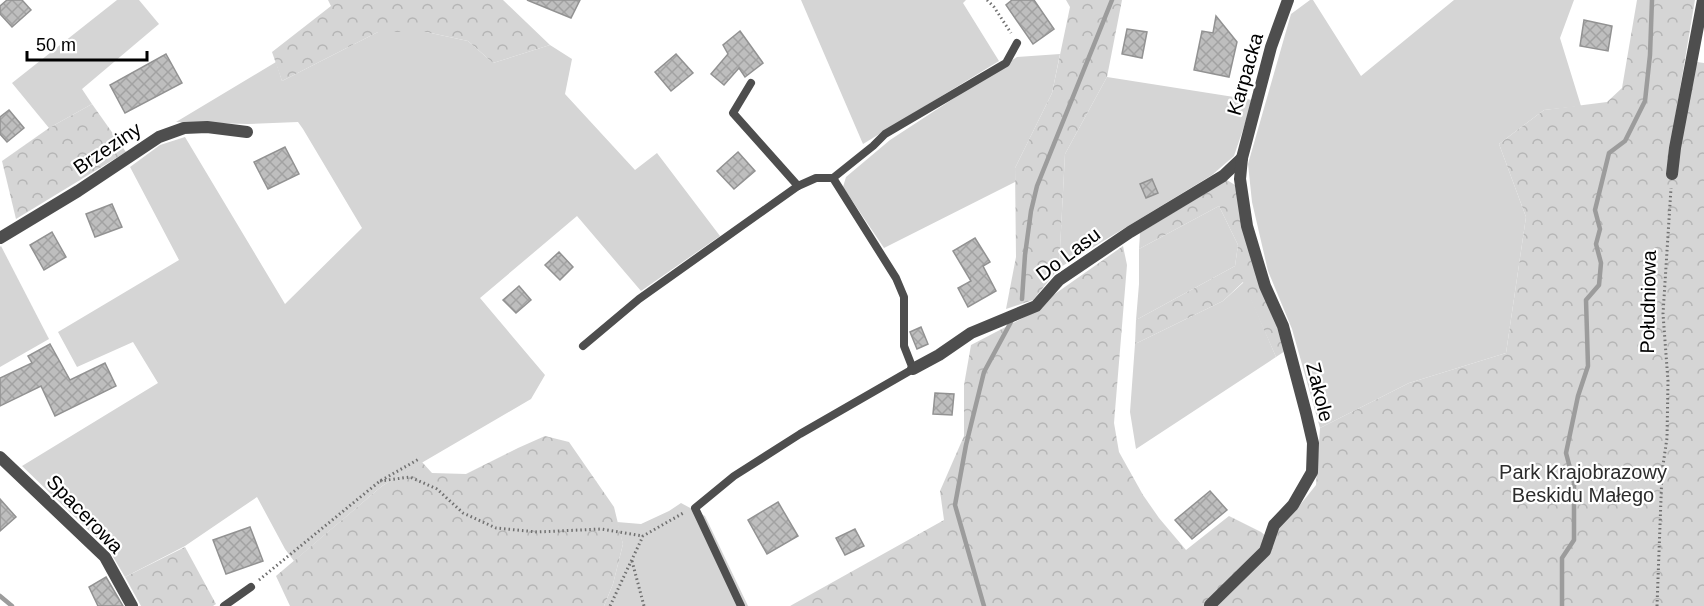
<svg xmlns="http://www.w3.org/2000/svg" width="1704" height="606" font-family="Helvetica,sans-serif">
<style>
.green{fill:#d5d5d5}
.forest{fill:url(#forest-crowns)}
.lines{fill:none;stroke-linecap:round;stroke-linejoin:round}
.stream{stroke:#9c9c9c;stroke-width:4.5}
.building{fill:url(#building-cross-hatch);stroke:#929292;stroke-width:1.5}
.path{stroke:#707070;stroke-width:3;stroke-dasharray:1.5 3;stroke-linecap:butt}
.lane{stroke:#4e4e4e;stroke-width:8}
.street{stroke:#4e4e4e;stroke-width:12}
.labels{text-anchor:middle;dominant-baseline:central;stroke-width:4.5;stroke-linejoin:round;paint-order:stroke}
.street-label{font-size:20px;fill:#000;stroke:#fff}
.park-label{font-size:20px;fill:#2c2c2c;stroke:#fff}
</style>
<defs>
<pattern id="forest-crowns" width="20" height="18" patternUnits="userSpaceOnUse" patternTransform="scale(1.5)"><rect width="20" height="18" fill="#d5d5d5"/><path d="M2 6a3 3 0 1 1 6 0M12 15a3 3 0 1 1 6 0" fill="none" stroke="#b5b5b5"/></pattern>
<pattern id="building-cross-hatch" width="8" height="8" patternUnits="userSpaceOnUse" patternTransform="scale(1.5)"><rect width="8" height="8" fill="#bebebe"/><path d="M0 0l8 8M0 8l8-8" fill="none" stroke="#a2a2a2"/></pattern>
</defs>
<rect width="100%" height="100%" fill="#fff"/>
<!-- green -->
<g class="green">
<path d="M117 0H139L159 24 82 89 92 104 49 128 12 83Z"/>
<path d="M801 0H966L963 3 999 61 863 144Z"/>
<path d="M1310 0H1313L1361 76 1454 0H1574L1560 38 1581 106 1544 110 1499 144 1526 217 1506 353 1409 383 1320 428 1292 329 1268 271 1252 202 1248 164 1291 14Z"/>
<path d="M378 32H426L468 41 493 63 550 45 572 59 565 94 635 170 657 153 720 236 641 291 577 216 480 298 545 375 531 399 382 486 294 561 285 549 257 497 185 546 125 577 109 550 22 466 158 383 133 342 77 367 58 332 179 260 130 167 160 145 185 137 285 304 362 228 303 129 298 122 248 124 176 122 276 62 282 81Z"/>
<path d="M1060 54 1052 93 1015 168V182L884 248 843 187 846 177 890 140 1017 57Z"/>
<path d="M1107 77 1253 100 1234 156 1212 175 1059 268 1065 154Z"/>
<path d="M1219 206 1238 245 1235 266 1136 320 1139 284V249Z"/>
<path d="M1 246 49 339 0 367V247Z"/>
<path d="M1244 282 1276 357 1136 449 1130 412 1135 344 1223 301Z"/>
<path d="M681 503 705 516 748 606H604L613 584 623 544 617 522 641 524 669 511Z"/>
</g>
<!-- forest -->
<g class="forest">
<path d="M328 0H503L550 45 493 63 468 41 426 32H378L282 81 272 52 331 6Z"/>
<path d="M1066 0H1122L1107 77 1065 154 1059 268 1033 300 1006 309 1016 257 1015 168 1052 93 1070 7Z"/>
<path d="M1637 0H1695L1675 118 1697 62 1704 63V606H790L944 520 940 491 964 436V385L971 345 1042 308 1052 296 1123 246 1127 265 1114 423 1119 452 1143 495 1159 518 1186 550 1229 516 1261 532 1267 537 1296 510 1316 485 1320 428 1409 383 1506 353 1526 217 1499 144 1544 110 1607 102 1622 88Z"/>
<path d="M92 104 126 152 16 219 2 161 49 128Z"/>
<path d="M1227 180 1235 185 1251 260 1279 330 1285 351 1276 357 1243 282 1223 301 1135 344 1136 320 1235 266 1238 245 1219 206 1139 249 1140 233Z"/>
<path d="M545 436 569 442 614 507 623 544 613 584 604 606H290L276 576 382 486 422 462 432 473 466 474 518 448Z"/>
<path d="M185 547 216 604 213 606H141L125 577Z"/>
</g>
<g class="lines">
<!-- stream -->
<g class="stream">
<path d="M1022 299 1025 255 1031 211 1037 186 1112 0"/>
<path d="M0 596 12 606"/>
<path d="M984 606 955 505 966 445 984 372 1012 320"/>
<path d="M1562 606V558L1574 540V483L1566 453 1578 396 1588 366 1586 300 1599 285 1601 263 1596 244 1600 229 1595 210 1609 153 1625 141 1645 101 1650 55 1652 0"/>
</g>
</g>
<!-- building -->
<g class="building">
<path d="M7 0H22L31 10 12 27 0 14V6Z"/>
<path d="M527 0H580L571 18Z"/>
<path d="M1012 0H1034L1054 29 1033 44 1006 5Z"/>
<path d="M1216 16 1237 42 1229 77 1194 70 1202 31 1213 33Z"/>
<path d="M1584 20 1612 26 1608 51 1580 46Z"/>
<path d="M1127 29 1147 32 1142 58 1122 54Z"/>
<path d="M740 31 763 63 745 77 739 68 724 85 711 74 728 54 723 45Z"/>
<path d="M166 54 182 83 125 113 110 85Z"/>
<path d="M676 54 693 73 671 91 655 72Z"/>
<path d="M9 110 24 128 7 142 0 134V117Z"/>
<path d="M285 147 299 174 268 189 254 162Z"/>
<path d="M738 152 755 171 734 189 717 171Z"/>
<path d="M1152 179 1158 193 1146 198 1140 184Z"/>
<path d="M112 204 122 227 95 237 86 214Z"/>
<path d="M52 232 66 257 44 270 30 245Z"/>
<path d="M975 238 990 262 983 266 996 291 968 307 958 288 971 281 953 251Z"/>
<path d="M559 252 573 267 560 280 545 265Z"/>
<path d="M519 286 531 300 516 313 503 300Z"/>
<path d="M921 327 928 344 917 349 910 332Z"/>
<path d="M50 344 70 380 105 363 116 386 55 416 41 386 0 406V378L32 363 28 356Z"/>
<path d="M935 393 954 394 952 415 933 414Z"/>
<path d="M1210 491 1227 510 1192 539 1175 520Z"/>
<path d="M0 499 16 517 0 531Z"/>
<path d="M778 502 798 536 767 554 748 520Z"/>
<path d="M250 527 263 561 226 574 213 540Z"/>
<path d="M855 529 864 546 845 555 836 538Z"/>
<path d="M106 577 123 606H98L89 587Z"/>
</g>
<g class="lines">
<!-- path -->
<g class="path">
<path d="M987 0 994 7 1011 33"/>
<path d="M380 481 410 477 437 489 463 513 496 528 537 532 601 529 643 536"/>
<path d="M632 561 644 606"/>
<path d="M259 580 380 481 419 459"/>
<path d="M610 606 643 536 685 512"/>
<path d="M1657 606 1662 472 1667 438 1668 381 1663 314 1671 188"/>
</g>
<!-- lane -->
<g class="lane">
<path d="M751 83 733 113 798 186"/>
<path d="M833 178 873 146 885 134 1006 63 1017 43"/>
<path d="M583 346 639 299 798 186 816 178H833L896 278 904 297V346L913 369 800 434 734 476 695 508 741 606"/>
<path d="M224 606 251 587"/>
</g>
<!-- street -->
<g class="street">
<path d="M1672 174 1675 148 1703 0"/>
<path d="M0 238 78 191 159 137 184 128 207 127 247 132"/>
<path d="M913 369 939 355 971 333 1036 306 1059 280 1130 232 1223 176 1242 158"/>
<path d="M0 457 105 557 132 606"/>
<path d="M1210 605 1265 551 1274 525 1293 505 1312 472 1313 443 1306 413 1283 326 1265 286 1247 226 1240 179 1242 158 1271 47 1288 0"/>
</g>
</g>
<g class="labels">
<!-- street labels -->
<g class="street-label">
<text transform="translate(1245 74) rotate(-74)">Karpacka</text>
<text transform="translate(107 148) rotate(-34)">Brzeziny</text>
<text transform="translate(1068 254) rotate(-37)">Do Lasu</text>
<text transform="translate(1648 302) rotate(-89)">Południowa</text>
<text transform="translate(1320 392) rotate(76)">Zakole</text>
<text transform="translate(85 514) rotate(46)">Spacerowa</text>
</g>
<!-- park labels -->
<g class="park-label">
<text x="1583" y="472">Park Krajobrazowy<tspan x="1583" dy="23">Beskidu Małego</tspan></text>
</g>
</g>
<!-- scale -->
<path d="M27 51v9h120v-9" fill="none" stroke="#000000" stroke-width="3"/>
<text x="36" y="51" font-size="18" fill="#000000" stroke="#ffffff" stroke-width="4.5" paint-order="stroke">50 m</text>
</svg>
